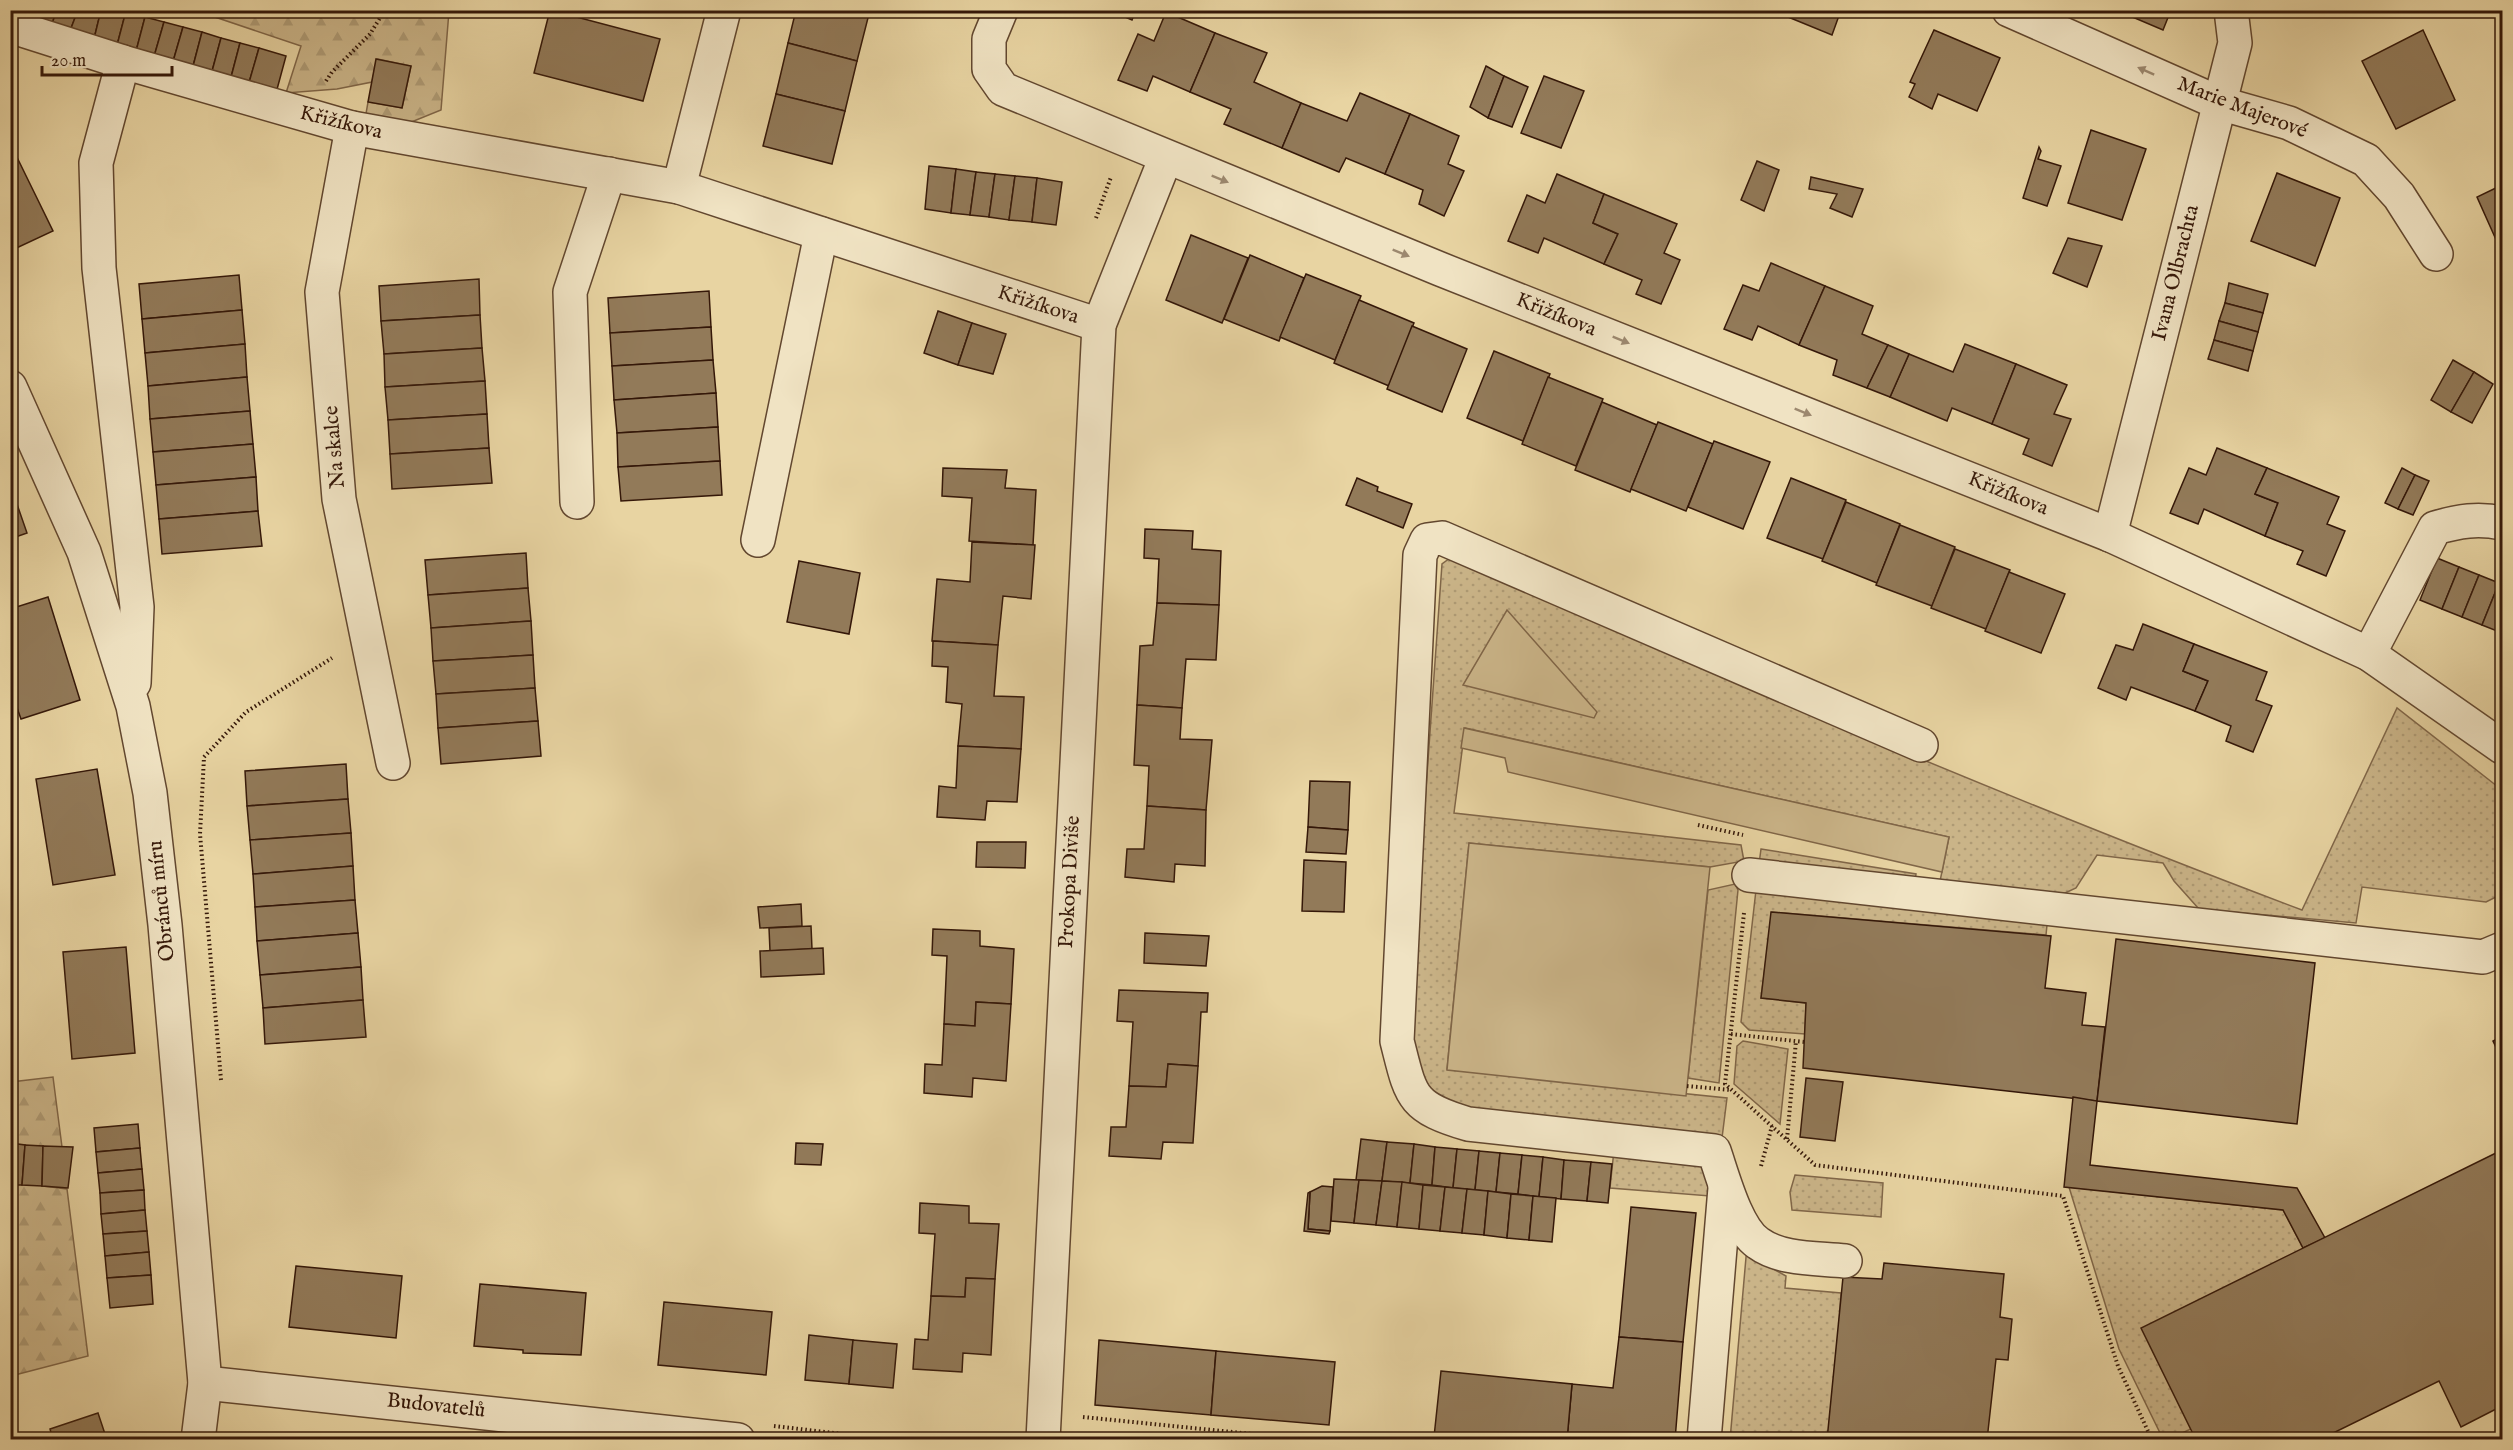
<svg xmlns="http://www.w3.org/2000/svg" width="2513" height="1450" font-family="'IM FELL English',serif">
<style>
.grass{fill:url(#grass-dots);stroke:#806648;stroke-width:1.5}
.forest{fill:url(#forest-firs);stroke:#806648;stroke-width:1.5}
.pitch{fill:#cab488;stroke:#806648;stroke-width:1.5}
.building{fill:#927a59;stroke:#351809;stroke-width:1.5}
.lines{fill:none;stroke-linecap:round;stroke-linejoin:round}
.minor-casing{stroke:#62472f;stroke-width:36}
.path{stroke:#351809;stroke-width:4;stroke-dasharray:1.5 3;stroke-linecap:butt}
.minor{stroke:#f0e3c3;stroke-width:33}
.oneway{fill:#9c886f}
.labels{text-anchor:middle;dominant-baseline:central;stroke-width:4.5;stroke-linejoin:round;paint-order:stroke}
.street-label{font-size:21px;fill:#351809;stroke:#f0e3c3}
</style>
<defs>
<pattern id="grass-dots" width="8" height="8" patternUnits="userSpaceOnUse" patternTransform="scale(1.5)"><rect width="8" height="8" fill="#cab488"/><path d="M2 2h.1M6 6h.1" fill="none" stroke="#ae9a74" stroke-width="1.8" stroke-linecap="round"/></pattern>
<pattern id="forest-firs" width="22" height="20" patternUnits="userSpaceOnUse" patternTransform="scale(1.5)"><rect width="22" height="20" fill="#cab488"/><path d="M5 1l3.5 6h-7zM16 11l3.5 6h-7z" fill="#ae9a74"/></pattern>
</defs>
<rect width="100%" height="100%" fill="#e8d4a2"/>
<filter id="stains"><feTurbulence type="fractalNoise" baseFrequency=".00333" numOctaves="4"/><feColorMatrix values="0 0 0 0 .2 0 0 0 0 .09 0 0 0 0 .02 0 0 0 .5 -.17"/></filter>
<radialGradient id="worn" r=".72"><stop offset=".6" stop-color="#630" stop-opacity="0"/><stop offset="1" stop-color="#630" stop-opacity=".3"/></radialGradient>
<!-- grass -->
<g class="grass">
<path d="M1450 558C1732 680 2014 802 2302 910L2397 708 2502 790V894L2486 902 2362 887 2356 923 2199 909 2174 881 2163 863 2097 855 2076 888 2063 894 1939 886 1949 837 1465 728 1454 813 1741 845 1744 861 1710 867 1469 843 1447 1069 1727 1098 1722 1138 1472 1113C1423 1096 1424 1089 1408 1041L1442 564Z"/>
<path d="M1761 849 1916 874 1915 882 1759 864Z"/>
<path d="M1735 884 1738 890 1719 1083 1688 1078 1708 890Z"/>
<path d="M1756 890 2048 915 2046 935 1772 912 1761 998 1806 1003 1805 1034 1749 1030 1741 1022Z"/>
<path d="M1743 1041 1788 1049 1780 1124 1734 1084 1737 1046Z"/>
<path d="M1614 1150 1703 1165 1710 1172V1196L1610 1188Z"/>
<path d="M1795 1175 1883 1183 1881 1217 1792 1210 1790 1192Z"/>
<path d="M2069 1187 2283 1210 2303 1248 2191 1429 2169 1439H2163L2119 1349Z"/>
<path d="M1747 1246 1773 1269 1786 1276 1785 1288 1841 1293 1832 1439 1730 1440Z"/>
</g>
<!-- forest -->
<g class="forest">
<path d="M197 11H449L441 110 404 125H364L368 102 402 108 411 66 377 59 372 82 337 89 286 93 301 46Z"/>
<path d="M53 1077 62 1147 42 1186 67 1189 88 1356 11 1376V1082Z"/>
</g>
<!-- pitch -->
<g class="pitch">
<path d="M1507 610 1597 712 1594 718 1463 685Z"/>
<path d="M1464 728 1949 837 1942 872 1508 772 1505 758 1461 748Z"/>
<path d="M1469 843 1710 867 1686 1096 1447 1070Z"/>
</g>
<!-- building -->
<g class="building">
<path d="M15 10H36L31 23Z"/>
<path d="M36 10H57L50 29 31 23Z"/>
<path d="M57 10H78L68 36 50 29Z"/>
<path d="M78 10H101L93 43 68 36Z"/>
<path d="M101 10 126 11 116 49 93 43Z"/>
<path d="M550 10 660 39 643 101 534 73Z"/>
<path d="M796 10H870L857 61 788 43Z"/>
<path d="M1109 10H1136L1132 20Z"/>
<path d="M1771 10H1841L1832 35Z"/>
<path d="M2116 10H2171L2163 30Z"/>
<path d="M126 11 145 17 135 55 116 49Z"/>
<path d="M1166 12 1215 33 1190 92 1153 76 1147 91 1118 80 1138 34 1154 41Z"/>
<path d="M145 17 164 22 153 60 135 55Z"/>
<path d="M164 22 183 27 172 65 153 60Z"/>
<path d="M183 27 202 32 192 70 172 65Z"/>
<path d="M1934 30 2000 58 1977 111 1938 94 1932 109 1909 97 1915 84 1910 82Z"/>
<path d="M2423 30 2455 100 2396 129 2362 61Z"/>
<path d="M202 32 221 38 211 75 192 70Z"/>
<path d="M1215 33 1267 53 1254 82 1301 103 1282 148 1224 124 1231 109 1190 92Z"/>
<path d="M221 38 240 43 230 81 211 75Z"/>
<path d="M240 43 259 48 248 86 230 81Z"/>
<path d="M788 43 857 61 845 111 776 94Z"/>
<path d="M259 48 286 56 276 93 248 86Z"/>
<path d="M376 59 411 66 402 108 368 102Z"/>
<path d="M1486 66 1504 76 1488 118 1470 107Z"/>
<path d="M1504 76 1528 87 1512 127 1488 118Z"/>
<path d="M1544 76 1584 91 1561 148 1521 133Z"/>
<path d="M1360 93 1410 114 1385 174 1346 158 1339 172 1282 148 1301 103 1347 121Z"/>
<path d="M776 94 845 111 832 164 763 146Z"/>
<path d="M1410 114 1459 136 1448 164 1464 171 1444 216 1419 204 1423 190 1385 174Z"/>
<path d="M2091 130 2146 149 2122 220 2068 203Z"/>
<path d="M10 143 53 231 10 251Z"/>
<path d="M2039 147 2041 151 2038 159 2061 166 2047 206 2023 198Z"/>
<path d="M1757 161 1779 170 1764 211 1741 200Z"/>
<path d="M929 166 956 169 951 213 925 209Z"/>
<path d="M956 169 976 172 970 215 951 213Z"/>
<path d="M976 172 995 174 989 217 970 215Z"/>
<path d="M2277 173 2340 198 2315 266 2251 241Z"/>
<path d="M995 174 1015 176 1009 220 989 217Z"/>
<path d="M1557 174 1604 194 1593 223 1618 234 1604 264 1544 238 1538 253 1508 241 1527 195 1545 203Z"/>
<path d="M1015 176 1037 178 1032 222 1009 220Z"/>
<path d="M1811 177 1863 189 1852 217 1830 208 1837 194 1809 189Z"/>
<path d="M1037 178 1062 182 1056 225 1032 222Z"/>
<path d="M2502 185V253L2477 197Z"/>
<path d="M1604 194 1677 224 1664 253 1680 260 1661 304 1636 294 1642 280 1604 264 1618 234 1593 223Z"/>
<path d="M1191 235 1248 258 1222 323 1166 300Z"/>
<path d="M2068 238 2102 246 2087 287 2053 273Z"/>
<path d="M1250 255 1304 278 1279 341 1224 319Z"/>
<path d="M1771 263 1825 286 1799 345 1758 326 1752 340 1724 329 1743 285 1759 291Z"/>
<path d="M1306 274 1361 296 1335 360 1280 337Z"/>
<path d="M239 275 242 310 142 319 139 284Z"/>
<path d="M479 279 480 315 381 321 379 286Z"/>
<path d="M2229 283 2268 294 2263 313 2225 303Z"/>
<path d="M1825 286 1873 306 1862 334 1888 345 1867 388 1833 375 1837 360 1799 345Z"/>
<path d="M709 291 711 327 610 333 608 298Z"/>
<path d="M1359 300 1414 323 1389 386 1334 363Z"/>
<path d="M2225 303 2263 313 2258 332 2219 321Z"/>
<path d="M242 310 245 344 145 353 142 319Z"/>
<path d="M938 311 972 323 958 365 924 353Z"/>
<path d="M480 315 482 348 384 354 381 321Z"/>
<path d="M2219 321 2258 332 2253 351 2214 340Z"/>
<path d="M972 323 1006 334 993 374 958 365Z"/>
<path d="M1412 326 1467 349 1442 412 1387 389Z"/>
<path d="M711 327 713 360 612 366 610 333Z"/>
<path d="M2214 340 2253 351 2248 371 2208 359Z"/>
<path d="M245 344 247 377 148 386 145 353Z"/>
<path d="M1965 344 2016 364 1992 424 1952 408 1947 421 1890 397 1909 354 1953 372Z"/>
<path d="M1888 345 1909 354 1890 397 1867 388Z"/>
<path d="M482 348 485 381 385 387 384 354Z"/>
<path d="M1494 351 1550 374 1523 441 1467 418Z"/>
<path d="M713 360 716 393 614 400 612 366Z"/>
<path d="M2453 360 2474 372 2451 412 2431 400Z"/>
<path d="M2016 364 2067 385 2054 414 2071 419 2052 466 2023 454 2029 439 1992 424Z"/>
<path d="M2474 372 2493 384 2472 423 2451 412Z"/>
<path d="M247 377 250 411 150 419 148 386Z"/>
<path d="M1548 377 1603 399 1576 466 1522 444Z"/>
<path d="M485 381 487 414 388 420 385 387Z"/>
<path d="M716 393 718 427 617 433 614 400Z"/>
<path d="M1602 402 1657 425 1630 492 1575 470Z"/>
<path d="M250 411 253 444 153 452 150 419Z"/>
<path d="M487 414 489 448 390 454 388 420Z"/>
<path d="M1658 422 1713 444 1686 511 1631 489Z"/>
<path d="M718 427 720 461 618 467 617 433Z"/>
<path d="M1714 441 1770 462 1743 529 1688 507Z"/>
<path d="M253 444 256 477 156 485 153 452Z"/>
<path d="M489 448 492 483 392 489 390 454Z"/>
<path d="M2217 448 2267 468 2255 494 2278 503 2265 536 2204 509 2198 524 2170 513 2189 468 2206 475Z"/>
<path d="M720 461 722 495 621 501 618 467Z"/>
<path d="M943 468 1007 470 1005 488 1036 490 1033 545 969 541 972 498 942 496Z"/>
<path d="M2267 468 2339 497 2327 524 2345 531 2326 576 2297 564 2303 551 2265 536 2278 503 2255 494Z"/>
<path d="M2402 468 2415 475 2398 509 2385 503Z"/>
<path d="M2415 475 2429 481 2413 515 2398 509Z"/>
<path d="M256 477 258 511 159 519 156 485Z"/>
<path d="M1357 478 1378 487 1377 491 1412 504 1403 528 1346 505Z"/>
<path d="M1791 478 1846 500 1823 559 1767 538Z"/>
<path d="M10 484 27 533 10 539Z"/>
<path d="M1846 502 1900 524 1877 583 1822 561Z"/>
<path d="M258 511 262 546 162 554 159 519Z"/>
<path d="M1900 525 1955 547 1932 606 1876 585Z"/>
<path d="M1145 529 1193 531 1192 549 1221 551 1219 605 1157 603 1159 559 1144 558Z"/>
<path d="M972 542 1035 545 1031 599 1003 596 998 645 932 641 937 579 970 582Z"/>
<path d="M1955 549 2010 570 1986 629 1931 608Z"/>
<path d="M526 553 528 588 428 595 425 560Z"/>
<path d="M2437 558 2459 567 2442 609 2420 600Z"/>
<path d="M799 561 860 573 849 634 787 622Z"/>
<path d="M2459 567 2479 575 2462 617 2442 609Z"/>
<path d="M2009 572 2065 594 2041 653 1985 631Z"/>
<path d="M2479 575 2499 583 2482 625 2462 617Z"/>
<path d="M2499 583 2502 584V633L2482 625Z"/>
<path d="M528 588 531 621 431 628 428 595Z"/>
<path d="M48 597 80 700 21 719 10 688V609Z"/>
<path d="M1157 603 1219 605 1216 660 1186 659 1182 708 1137 705 1140 646 1153 645Z"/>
<path d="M531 621 533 655 433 661 431 628Z"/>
<path d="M2143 624 2194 644 2183 671 2208 681 2195 711 2131 687 2126 700 2098 688 2116 645 2133 650Z"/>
<path d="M933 641 998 645 994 696 1024 697 1021 749 958 746 962 704 946 702 948 667 932 666Z"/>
<path d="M2194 644 2267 672 2256 700 2272 706 2253 752 2226 741 2231 726 2195 711 2208 681 2183 671Z"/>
<path d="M533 655 535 688 436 694 433 661Z"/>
<path d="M535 688 538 721 438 728 436 694Z"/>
<path d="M1137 705 1182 708 1180 739 1212 740 1206 810 1147 806 1149 766 1134 765Z"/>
<path d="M538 721 541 756 441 764 438 728Z"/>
<path d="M958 746 1021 749 1017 802 987 801 985 820 937 817 939 786 956 788Z"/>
<path d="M346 764 348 799 247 806 245 771Z"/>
<path d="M97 769 115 875 53 885 36 779Z"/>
<path d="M1310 781 1350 782 1348 830 1308 827Z"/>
<path d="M348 799 351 833 250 840 247 806Z"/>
<path d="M1147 806 1206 810 1205 866 1175 864 1174 882 1125 877 1127 849H1144Z"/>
<path d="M1308 827 1348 830 1346 854 1306 852Z"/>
<path d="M351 833 353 866 253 874 250 840Z"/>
<path d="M977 842H1026L1025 868 976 867Z"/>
<path d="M1304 860 1346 862 1344 912 1302 911Z"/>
<path d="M353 866 355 900 255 907 253 874Z"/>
<path d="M355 900 358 933 257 941 255 907Z"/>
<path d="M801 904 802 926 760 928 758 907Z"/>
<path d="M1771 912 2051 936 2045 988 2086 993 2082 1025 2105 1027 2097 1101 1803 1068 1806 1003 1761 998Z"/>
<path d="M811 926 812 949 770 951 769 928Z"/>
<path d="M933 929 980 931V946L1014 949 1011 1004 976 1002 975 1026 944 1024 947 956 932 955Z"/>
<path d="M358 933 361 967 260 975 257 941Z"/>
<path d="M1145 933 1209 936 1206 966 1144 963Z"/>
<path d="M2116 939 2315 963 2297 1124 2097 1101Z"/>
<path d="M126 947 135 1053 72 1059 63 952Z"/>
<path d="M823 948 824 974 761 977 760 951Z"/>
<path d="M361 967 363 1000 263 1008 260 975Z"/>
<path d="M1119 990 1208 993 1207 1012H1201L1198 1066 1168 1064 1166 1087 1129 1086 1133 1022 1117 1021Z"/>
<path d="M363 1000 366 1037 265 1044 263 1008Z"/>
<path d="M976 1002 1011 1004 1006 1081 973 1078 972 1097 924 1093 925 1064 942 1065 944 1024 975 1026Z"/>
<path d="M2502 1036V1060L2493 1041Z"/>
<path d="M1168 1064 1198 1066 1193 1143 1163 1142 1161 1159 1109 1156 1111 1127H1126L1129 1086 1166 1087Z"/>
<path d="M1806 1078 1843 1082 1835 1141 1800 1137Z"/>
<path d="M2073 1097 2097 1101 2090 1165 2297 1188 2325 1238 2303 1248 2283 1210 2064 1187Z"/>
<path d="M138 1124 140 1148 96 1152 94 1128Z"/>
<path d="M1361 1139 1387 1142 1382 1181 1356 1180Z"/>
<path d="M1387 1142 1414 1144 1410 1183 1382 1181Z"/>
<path d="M10 1143 25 1145 22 1185H10Z"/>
<path d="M796 1143 823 1144 821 1165 795 1164Z"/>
<path d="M1414 1144 1435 1147 1432 1185 1410 1183Z"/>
<path d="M25 1145 43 1146 42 1186 22 1185Z"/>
<path d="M43 1146 73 1147 68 1188 42 1186Z"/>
<path d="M1435 1147 1457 1149 1453 1188 1432 1185Z"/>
<path d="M140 1148 142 1169 98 1173 96 1152Z"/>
<path d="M1457 1149 1479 1151 1475 1190 1453 1188Z"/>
<path d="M2502 1150V1406L2461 1427 2439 1381 2319 1440H2196L2141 1328Z"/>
<path d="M1479 1151 1500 1153 1496 1192 1475 1190Z"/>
<path d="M1500 1153 1522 1155 1518 1194 1496 1192Z"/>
<path d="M1522 1155 1543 1157 1539 1197 1518 1194Z"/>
<path d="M1543 1157 1564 1160 1561 1199 1539 1197Z"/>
<path d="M1564 1160 1591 1162 1587 1201 1561 1199Z"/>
<path d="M1591 1162 1612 1164 1608 1203 1587 1201Z"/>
<path d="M142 1169 144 1190 100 1193 98 1173Z"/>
<path d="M1334 1179 1359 1180 1354 1223 1331 1221Z"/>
<path d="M1359 1180 1382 1181 1376 1225 1354 1223Z"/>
<path d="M1382 1181 1402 1182 1397 1227 1376 1225Z"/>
<path d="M1402 1182 1423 1185 1419 1229 1397 1227Z"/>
<path d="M1423 1185 1445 1187 1440 1231 1419 1229Z"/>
<path d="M1322 1186 1333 1187 1330 1231 1308 1229 1310 1192Z"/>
<path d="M1445 1187 1467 1189 1462 1233 1440 1231Z"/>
<path d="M1467 1189 1488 1191 1484 1235 1462 1233Z"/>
<path d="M144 1190 145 1210 101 1214 100 1193Z"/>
<path d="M1488 1191 1511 1194 1507 1238 1484 1235Z"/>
<path d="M1310 1192 1308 1229 1330 1231 1329 1234 1304 1231 1308 1193Z"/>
<path d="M1511 1194 1533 1196 1529 1240 1507 1238Z"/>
<path d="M1533 1196 1556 1198 1552 1242 1529 1240Z"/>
<path d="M920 1203 969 1206V1223L999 1224 995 1279 966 1278 965 1297 931 1296 935 1234 919 1233Z"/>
<path d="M1631 1207 1696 1213 1683 1342 1619 1337Z"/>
<path d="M145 1210 147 1231 103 1234 101 1214Z"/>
<path d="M147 1231 149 1252 105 1256 103 1234Z"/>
<path d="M149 1252 151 1275 107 1278 105 1256Z"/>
<path d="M1884 1263 2004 1274 2000 1317 2012 1319 2008 1360 1996 1359 1987 1440H1827L1843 1277 1882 1279Z"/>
<path d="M296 1266 402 1276 396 1338 289 1327Z"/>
<path d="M151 1275 153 1304 110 1308 107 1278Z"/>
<path d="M966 1278 995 1279 991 1355 963 1353 962 1372 913 1369 915 1339 928 1340 931 1296 965 1297Z"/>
<path d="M480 1284 586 1293 581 1355 523 1353V1350L474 1346Z"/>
<path d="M664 1302 772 1312 766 1375 658 1365Z"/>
<path d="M809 1335 853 1340 849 1384 805 1380Z"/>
<path d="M1619 1337 1683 1342 1675 1440H1567L1572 1384 1613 1388Z"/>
<path d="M853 1340 897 1344 893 1388 849 1384Z"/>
<path d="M1099 1340 1216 1351 1211 1415 1095 1405Z"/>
<path d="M1216 1351 1335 1362 1329 1425 1211 1415Z"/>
<path d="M1441 1371 1572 1384 1567 1440H1467L1434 1437Z"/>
<path d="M98 1413 107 1440H53L50 1429Z"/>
</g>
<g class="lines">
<defs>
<g id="minor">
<path d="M724 10 679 187 1099 325"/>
<path d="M1001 10 989 39V69L1003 89 1440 269 2110 535 2369 654 2502 747"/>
<path d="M2009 10 2219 103 2289 123 2366 160 2399 196 2436 254"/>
<path d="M10 26 123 62 352 128 679 187"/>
<path d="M123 62 96 163 99 268 137 607 134 683"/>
<path d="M352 128 322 292 339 499 393 763"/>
<path d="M10 387 84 552 133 706 150 793 165 925 205 1383 198 1440"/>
<path d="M577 502 570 292 609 174"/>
<path d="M2110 535 2235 43 2231 10"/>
<path d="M758 540 821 234"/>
<path d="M2369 654 2435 528C2459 521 2478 518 2502 523"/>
<path d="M1749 875 2483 957 2502 949"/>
<path d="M1845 1261C1817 1258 1781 1260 1758 1243 1736 1228 1723 1177 1714 1151L1468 1124C1410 1107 1411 1096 1397 1041L1420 555 1427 540 1442 538 1921 745"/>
<path d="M205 1383 738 1440"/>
<path d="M1043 1440 1099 325 1166 157"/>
<path d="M1704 1440 1725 1188"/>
</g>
</defs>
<!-- minor casing -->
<use href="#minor" class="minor-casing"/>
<!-- path -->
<g class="path">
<path d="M326 81 332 72 370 34 385 10"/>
<path d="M1096 218 1111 177"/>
<path d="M1698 825 1743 835"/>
<path d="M1744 913 1725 1084 1815 1165 2063 1196 2118 1366 2152 1440"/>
<path d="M1731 1034 1804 1042"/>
<path d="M221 1080 200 834 204 757 246 712 332 658"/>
<path d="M1687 1086 1731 1090"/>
<path d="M1787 1139 1796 1041"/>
<path d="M1761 1166 1772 1126"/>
<path d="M1083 1417 1312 1440"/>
<path d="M774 1426 893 1440"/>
<path d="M2185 1440 2194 1435"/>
</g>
<!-- minor -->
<use href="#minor" class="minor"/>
</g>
<!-- one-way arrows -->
<defs><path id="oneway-solid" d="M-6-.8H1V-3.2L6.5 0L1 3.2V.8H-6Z" transform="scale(1.5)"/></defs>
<g class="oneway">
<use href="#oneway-solid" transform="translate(2146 71) rotate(-156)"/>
<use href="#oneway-solid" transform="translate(1220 179) rotate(22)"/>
<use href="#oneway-solid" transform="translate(1401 253) rotate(22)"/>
<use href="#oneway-solid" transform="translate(1621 340) rotate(22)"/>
<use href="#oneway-solid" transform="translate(1803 412) rotate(22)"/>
</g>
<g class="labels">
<!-- street labels -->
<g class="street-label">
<text transform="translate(2242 108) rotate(21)">Marie Majerové</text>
<text transform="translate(341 123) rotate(14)">Křižíkova</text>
<text transform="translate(2176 273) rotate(-76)">Ivana Olbrachta</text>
<text transform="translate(1038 305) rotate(18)">Křižíkova</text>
<text transform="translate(1556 315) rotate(22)">Křižíkova</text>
<text transform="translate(335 447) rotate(-95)">Na skalce</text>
<text transform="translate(2008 494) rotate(22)">Křižíkova</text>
<text transform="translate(1070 882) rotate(-87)">Prokopa Diviše</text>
<text transform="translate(162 901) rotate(-96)">Obránců míru</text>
<text transform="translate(436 1406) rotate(6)">Budovatelů</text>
</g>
</g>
<!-- margin -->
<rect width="2513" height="1450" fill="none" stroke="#e8d4a2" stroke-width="36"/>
<rect x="12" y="12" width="2489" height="1426" fill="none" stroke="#351809" stroke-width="3"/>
<rect x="18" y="18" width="2477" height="1414" fill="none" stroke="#351809" stroke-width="1.5"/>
<!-- scale -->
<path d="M42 66v9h130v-9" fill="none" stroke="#351809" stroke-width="3"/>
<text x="51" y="66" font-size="18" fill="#351809" stroke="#f0e3c3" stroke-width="4.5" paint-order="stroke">20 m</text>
<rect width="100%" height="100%" filter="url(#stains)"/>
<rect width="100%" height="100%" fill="url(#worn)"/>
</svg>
